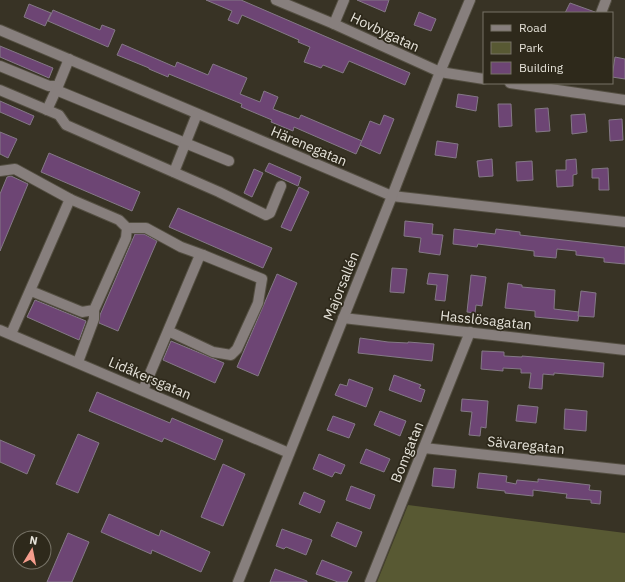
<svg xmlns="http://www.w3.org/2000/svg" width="625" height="582" font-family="'IBM Plex Sans',sans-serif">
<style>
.green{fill:#585933}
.building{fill:#6d4574;stroke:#847986}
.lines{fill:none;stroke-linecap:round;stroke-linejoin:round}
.minor-casing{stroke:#544f42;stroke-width:12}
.minor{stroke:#877f7d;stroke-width:10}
.labels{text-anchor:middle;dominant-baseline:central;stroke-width:3.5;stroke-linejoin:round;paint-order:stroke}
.street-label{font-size:14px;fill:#e5e2d9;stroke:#2e291b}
</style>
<rect width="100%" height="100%" fill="#383325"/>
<!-- green -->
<path class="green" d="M408 505 625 533V582H377Z"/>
<!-- building -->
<g class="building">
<path d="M206 0H241L410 73 405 85 349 61 343 73 323 65 321 68 313 65 304 62 310 47 298 42 299 40 242 15 238 24 228 20 232 11Z"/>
<path d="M357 0H389L385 12Z"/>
<path d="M570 3 595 12V13H565Z"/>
<path d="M29 4 51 13 45 26 24 17Z"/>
<path d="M53 10 100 30 102 25 115 30 108 47 48 21Z"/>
<path d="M419 12 436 19 431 31 414 25Z"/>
<path d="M122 44 175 67 177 62 208 75 213 64 247 78 240 94 260 102 264 91 278 97 273 109 299 119 301 115 362 141 356 154 294 127 293 131 271 122 272 120 241 107 242 104 169 74 168 77 149 69V68L117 55Z"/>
<path d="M0 46 53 68 49 78 0 57Z"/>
<path d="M615 57 625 59V79L612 77Z"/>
<path d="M458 94 478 97 476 111 456 107Z"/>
<path d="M0 101 34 116 30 125 0 112Z"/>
<path d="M498 104H511L512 126 499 127Z"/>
<path d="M548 108 550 131 536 132 535 109Z"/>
<path d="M585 114 587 132 572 134 571 115Z"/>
<path d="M384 115 394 119 380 154 360 145 370 121 380 125Z"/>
<path d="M622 119 623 140 610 141 609 120Z"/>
<path d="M0 132 17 139 8 158 0 154Z"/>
<path d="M437 141 458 144 456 158 435 155Z"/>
<path d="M49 153 140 192 132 211 41 172Z"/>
<path d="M492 159 493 176 479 177 477 161Z"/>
<path d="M576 159 577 174 573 175V186L557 187 556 170H566V160Z"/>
<path d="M532 161 533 180 517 181 516 162Z"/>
<path d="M269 163 301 177 298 186 265 171Z"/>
<path d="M608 168 609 190H599V178H592V169Z"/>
<path d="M254 169 263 173 252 197 244 193Z"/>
<path d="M11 176 28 184 0 251V194L7 177Z"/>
<path d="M299 187 309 192 291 231 281 227Z"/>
<path d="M178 208 272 248 263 268 169 227Z"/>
<path d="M405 221 433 224 432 234 443 235 440 255 419 252 421 238 404 236Z"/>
<path d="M454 229 495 234 496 229 520 232V235L625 247V264L604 262V258L576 255V251L557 249 556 258 534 256V251L478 244 477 247 453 244Z"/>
<path d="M135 234H144L157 241 118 331 99 323 100 315Z"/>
<path d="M392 268 407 269 404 293 390 292Z"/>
<path d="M429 273 448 275 445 301 435 300 437 285 427 284Z"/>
<path d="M277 274 297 283 258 376 237 367Z"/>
<path d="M471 275 486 277 482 306 476 305 475 313 467 312Z"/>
<path d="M508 283 522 285V287L555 290 554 309 579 312 578 321 535 317V311L505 308Z"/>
<path d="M581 291 596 293 594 317 578 316Z"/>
<path d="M35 300 86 321 79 340 27 317Z"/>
<path d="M360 338 388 342 408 343V342L434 344 432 361 358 353Z"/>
<path d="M171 341 224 363 215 383 163 360Z"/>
<path d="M482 351 504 352V356L522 357V356L604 363 603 377 554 373V375L543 374 542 389 529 388 531 373H521V369L503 368V371L481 369Z"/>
<path d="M394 375 421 385 419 388 425 390 421 402 389 390Z"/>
<path d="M349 379 373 388 366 407 335 395 340 384 347 386Z"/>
<path d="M97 392 170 423 172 418 223 440 215 460 164 438 162 442 89 411Z"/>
<path d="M462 399 488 401 486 428 481 427 480 436 469 435 472 412 461 411Z"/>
<path d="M518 405 538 407 536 423 516 421Z"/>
<path d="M565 409 587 411 586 431 564 429Z"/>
<path d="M380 411 406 421 400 436 374 425Z"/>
<path d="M333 416 355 424 349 438 327 430Z"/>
<path d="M78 434 99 443 78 493 56 484Z"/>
<path d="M0 440 35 455 27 474 0 462Z"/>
<path d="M366 449 390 459 384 472 360 463Z"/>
<path d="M319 454 345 465 341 474 335 472 332 477 313 469Z"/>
<path d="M223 464 245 474 223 526 201 517Z"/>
<path d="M434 468 456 470 454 488 432 486Z"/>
<path d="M479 473 507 476 506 482 516 484 517 480 538 482V479L590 485 589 490 601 491 600 504 591 503V500L566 498 567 494 533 490V496L505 493V491L477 488Z"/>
<path d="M351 486 375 495 370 509 346 500Z"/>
<path d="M304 492 325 501 320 513 299 504Z"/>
<path d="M109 514 159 536 161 530 210 552 201 572 152 550 151 554 101 532Z"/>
<path d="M337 522 362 532 356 547 331 536Z"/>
<path d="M282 529 312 540 306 555 286 547 284 549 276 546Z"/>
<path d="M68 533 89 542 72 582H47Z"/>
<path d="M322 560 352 572 347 582H338L316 574Z"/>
<path d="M275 569 307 581V582H270Z"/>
</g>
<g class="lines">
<defs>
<g id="minor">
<path d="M276 0 334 24 440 72 484 79"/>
<path d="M601 13 606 0"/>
<path d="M334 24 344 0"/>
<path d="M0 30 392 196 625 222"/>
<path d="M0 66 49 86H58L69 59"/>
<path d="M510 83 625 100"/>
<path d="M0 90 59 115 66 125 219 192 266 215 270 213 281 186"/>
<path d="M56 90 229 161"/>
<path d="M47 110 58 86"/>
<path d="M0 171 15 169 70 199"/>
<path d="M174 172 197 114"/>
<path d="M127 228H146L181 247 203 255"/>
<path d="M343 318 625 350"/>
<path d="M0 330 289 453"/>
<path d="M11 334 70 199 119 220 127 228 126 238 94 310 82 312 31 291"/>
<path d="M78 362 94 319V310"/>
<path d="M143 390 200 255H203L262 279 258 303 237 349 231 355 213 352 168 331"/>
<path d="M424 448 625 470"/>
<path d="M238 582 392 196 440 72 470 0"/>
<path d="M370 582 470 332"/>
</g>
</defs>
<!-- minor casing -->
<use href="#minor" class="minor-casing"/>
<!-- minor -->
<use href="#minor" class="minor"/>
</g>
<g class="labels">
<!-- street labels -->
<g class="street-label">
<text transform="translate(385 32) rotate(25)">Hovbygatan</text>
<text transform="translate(309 146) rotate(23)">Härenegatan</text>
<text transform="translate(341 286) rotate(-68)">Majorsallén</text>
<text transform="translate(486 320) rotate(6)">Hasslösagatan</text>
<text transform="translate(150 378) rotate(23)">Lidåkersgatan</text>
<text transform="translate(526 445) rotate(6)">Sävaregatan</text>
<text transform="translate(407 452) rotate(-68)">Bomgatan</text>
</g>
</g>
<!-- legend -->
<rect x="483" y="12" width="130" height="72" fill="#2e291b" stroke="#777367"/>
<rect x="491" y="25" width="20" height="6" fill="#877f7d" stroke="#777367"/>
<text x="519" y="32" font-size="12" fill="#e5e2d9">Road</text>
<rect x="491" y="42" width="20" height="12" fill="#585933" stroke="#777367"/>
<text x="519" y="52" font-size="12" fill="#e5e2d9">Park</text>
<rect x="491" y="62" width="20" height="12" fill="#6d4574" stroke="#777367"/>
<text x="519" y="72" font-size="12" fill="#e5e2d9">Building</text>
<!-- north arrow -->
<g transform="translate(32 550) rotate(10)"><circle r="19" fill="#2e291b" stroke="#777367"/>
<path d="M0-3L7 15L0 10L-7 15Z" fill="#f59d8d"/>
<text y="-6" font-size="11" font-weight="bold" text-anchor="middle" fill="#e5e2d9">N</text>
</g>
</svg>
